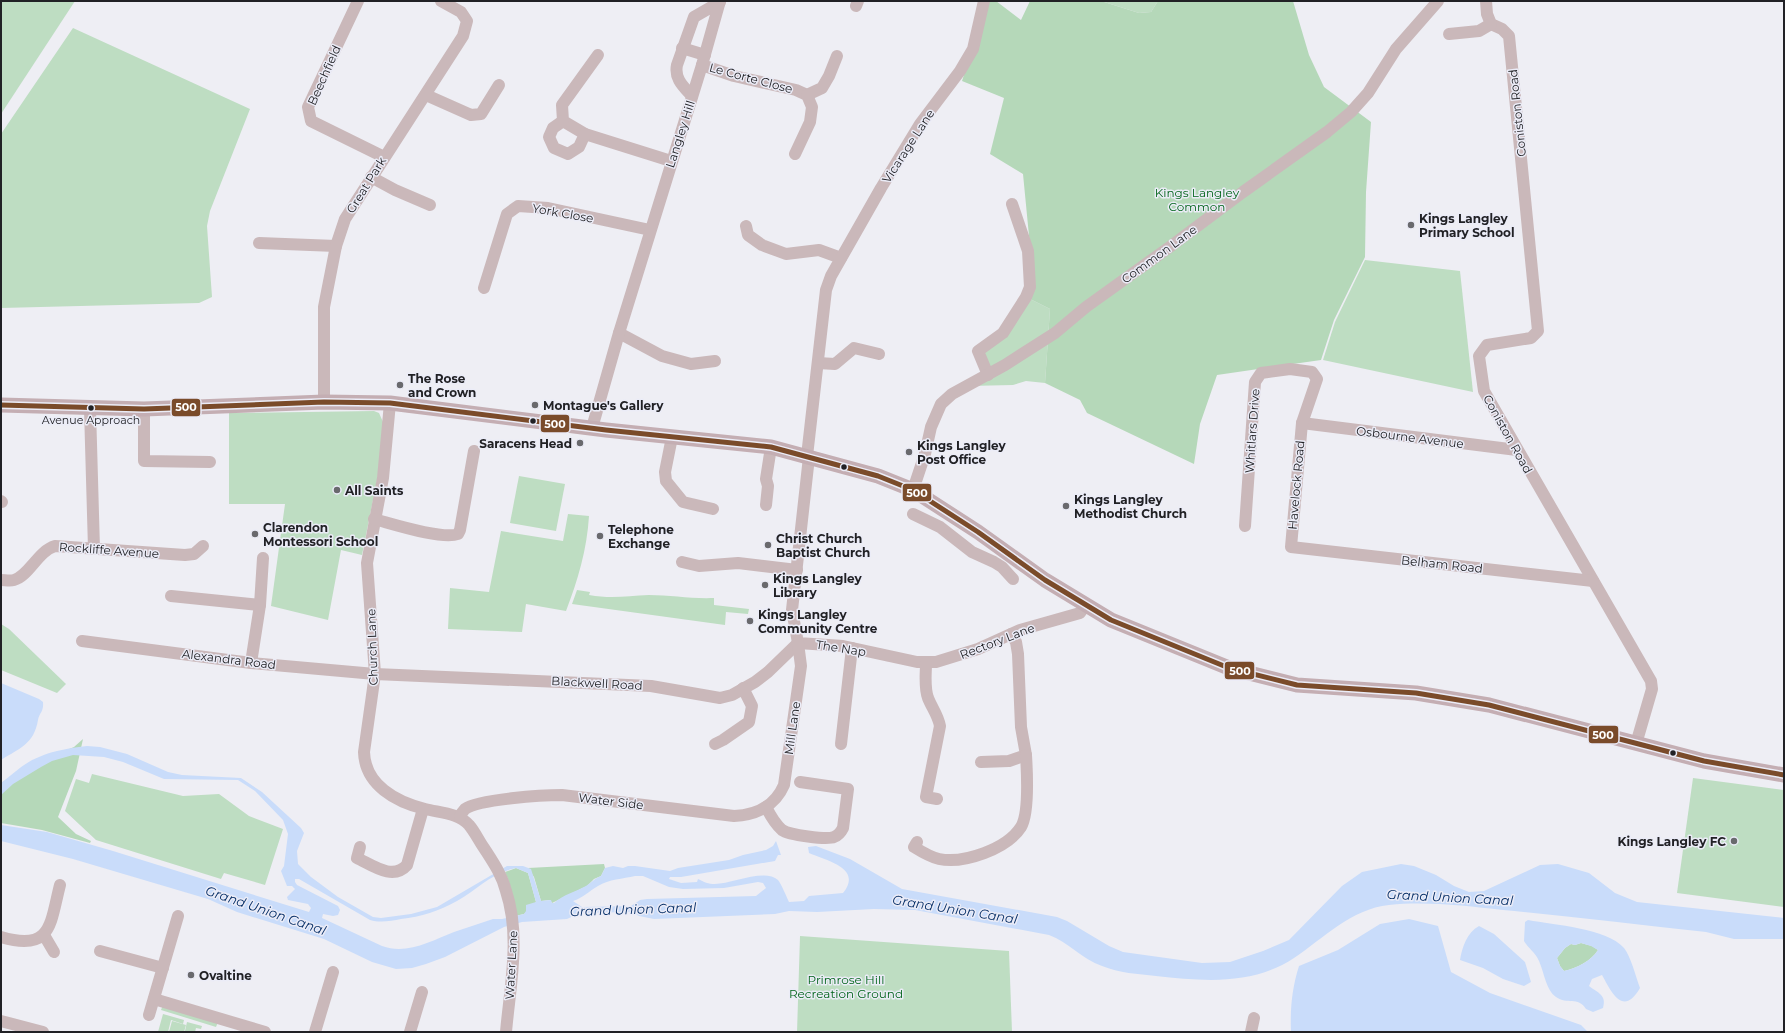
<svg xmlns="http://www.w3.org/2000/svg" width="1785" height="1033" font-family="Montserrat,sans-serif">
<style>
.green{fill:#beddc2}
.forest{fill:#b5d8b9}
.water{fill:#c9dcfa;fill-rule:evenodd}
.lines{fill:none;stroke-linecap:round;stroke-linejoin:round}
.minor{stroke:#cab8ba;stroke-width:12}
.major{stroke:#c4aeb3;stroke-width:15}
.bus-1-casing{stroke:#ebecf7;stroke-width:8}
.bus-1{stroke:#7a4b2a;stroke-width:5}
.poi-dot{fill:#69696d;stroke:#ebecf7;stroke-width:1.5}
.bus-dot{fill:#212125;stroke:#ebecf7;stroke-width:1.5}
.labels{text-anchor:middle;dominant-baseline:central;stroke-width:3;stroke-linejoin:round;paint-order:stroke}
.bus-label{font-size:11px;fill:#212125;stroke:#ebecf7}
.street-label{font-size:12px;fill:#212125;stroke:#ebecf7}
.park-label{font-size:12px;fill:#006419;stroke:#ebecf7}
.poi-label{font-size:12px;font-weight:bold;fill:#212125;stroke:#ebecf7;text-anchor:start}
.water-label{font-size:13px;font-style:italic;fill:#042d66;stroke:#ebecf7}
.line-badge{stroke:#ebecf7;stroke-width:1.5}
.badge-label{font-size:11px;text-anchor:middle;font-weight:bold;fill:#fff}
</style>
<rect width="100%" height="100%" fill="#eeeef4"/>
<!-- green -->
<g class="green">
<path d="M1 1H75L1 114Z"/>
<path d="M1101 1H1158L1151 12 1139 13Z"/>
<path d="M73 28 250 109 210 211 207 226 212 297 199 303 1 308V134Z"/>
<path d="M1365 260 1460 271 1473 392 1323 360 1335 322Z"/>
<path d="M1030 299 1050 309 1045 383 1026 381 1013 385 968 386 990 375 981 352Z"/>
<path d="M374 411 379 413 383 422 378 475 362 555 341 550 328 620 271 606 285 504H229V413Z"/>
<path d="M519 476 565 484 556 531 510 523Z"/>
<path d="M568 514 589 516C587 549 578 580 566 611L526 604 522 632 448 629 450 588 489 592 501 531 563 541Z"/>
<path d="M577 590 590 592 589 595C611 599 627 596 649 595 670 595 692 599 714 598V605L749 609 748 614 726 612 725 625 572 604Z"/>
<path d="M1 624 9 629 66 684 57 693 1 670Z"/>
<path d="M92 774 183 796 219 794 249 816 283 829 265 885 224 873 221 879 96 840 65 811 76 779 89 783Z"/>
<path d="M1693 778 1784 790V907L1677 893Z"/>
<path d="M800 936 1009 951 1012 1032H797Z"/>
<path d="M163 1005 218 1022 216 1027 161 1010Z"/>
<path d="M163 1014 184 1020 183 1024 171 1020 168 1032H158Z"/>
<path d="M172 1021 186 1025 184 1032H169Z"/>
<path d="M187 1022 202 1026 201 1029 196 1028 195 1032 185 1031Z"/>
</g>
<!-- forest -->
<g class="forest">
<path d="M988 1H996L1021 20 1030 1H1101L1139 13 1151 12 1158 1H1293L1309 55 1324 87 1371 122 1366 192 1365 257 1334 320 1321 360 1217 375 1200 424 1194 464 1087 413 1080 400 1045 383 1050 309 1030 299 1034 287 1023 174 990 154 1004 98 962 81Z"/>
<path d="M83 739 76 771 58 817 76 834 91 841 90 843 42 830 1 823V783L36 763 74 747Z"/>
<path d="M604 864 605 868 601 876 594 879 587 886 552 903 550 900 541 901 534 877 528 868Z"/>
<path d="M516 868 528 873 536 902 524 914 515 916C515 900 511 886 505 872Z"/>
<path d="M1581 943 1592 946 1598 950C1591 961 1577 968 1564 971L1560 966 1557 958 1565 948 1571 944 1575 945Z"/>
</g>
<!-- water -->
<g class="water">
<path d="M1 683 39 699 43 702C44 712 39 713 38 720 34 744 20 748 1 760Z"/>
<path d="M87 746 100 747 127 754 168 772 182 775 241 778 262 792 301 828 304 833 297 851 298 864 311 877 338 897 373 917 381 918 411 914 437 907 507 866H523L531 869 541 901 551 900 552 903H554C564 894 575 892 586 886 591 883 595 878 601 876L605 868 613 866 623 868 628 866H635L670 871 678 868 729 860 743 855 766 850 773 846 776 841 781 855H778L775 861 681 877H670L669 879 681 883 697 882 698 879C704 882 708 884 715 884 731 884 765 868 778 880 781 883 787 898 789 902L804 901 809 896 843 893C863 868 827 861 809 853L808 847 816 846 850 859 902 889 1057 917 1067 921 1109 946 1123 952 1202 963 1230 962 1263 951 1289 940 1342 886 1362 872 1401 864 1414 866 1436 875 1454 886 1469 892 1484 891 1540 865 1558 864 1589 873 1615 893 1637 902 1784 918V939H1734L1706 932C1638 925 1570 916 1503 910 1466 906 1426 901 1389 905 1351 909 1324 938 1294 958 1252 986 1203 981 1156 976 1138 974 1119 973 1102 966 1082 959 1068 942 1049 935L915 910 874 909 817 912 789 911 775 914 654 919 639 916 631 912 580 913 567 919 522 922 504 927 445 957 426 964 412 968 396 969 372 962 324 939 237 912 208 899 73 859 1 841V825L47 832 113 851 309 912 311 908 308 904 288 900 287 897 295 889 292 886H287L281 871 284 866 288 834 283 820 255 791 238 780 164 779 123 762 104 757 73 755 52 761 41 767 13 784 1 795V783C13 774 25 762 39 757 55 750 71 748 87 746ZM516 868 528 873 536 902 526 905V911L524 914 502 919H493C480 923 467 928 454 932 431 941 407 955 382 946L322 918 323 914 333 916 338 915 340 910 338 906 297 885 295 882V879H299L370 920C380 923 391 921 401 919 421 917 439 911 457 901 477 890 491 873 516 868ZM635 876H643L669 887 683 889 724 888 758 882 763 883 766 888 756 896 647 899 640 900 631 906 582 907 573 901C583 898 589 891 598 886 609 879 623 879 635 876Z"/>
<path d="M1409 919 1438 926 1451 972 1490 993 1581 1025 1588 1032H1291C1290 1009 1292 988 1299 966L1338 950 1380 924Z"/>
<path d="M1528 920C1554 925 1607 928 1624 948 1631 957 1636 977 1640 988 1623 1017 1612 993 1602 975L1592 979 1589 986C1598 993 1607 995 1603 1008L1593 1012 1586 1009C1578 996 1567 1005 1556 997 1546 990 1544 972 1539 961 1536 953 1528 948 1524 941L1525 922ZM1581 943 1591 946 1598 950C1591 961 1577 968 1564 971L1560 966 1557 958 1565 948 1571 944 1575 945Z"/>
<path d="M1479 926 1494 934 1525 962 1531 982 1524 986 1503 979 1483 968 1460 960C1462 948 1467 932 1479 926Z"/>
</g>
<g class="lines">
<!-- minor -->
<g class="minor">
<path d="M358 1 308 107 311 121 384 157"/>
<path d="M1486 1 1487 14 1491 24 1502 29 1509 36 1538 331 1531 338 1487 345 1479 356 1484 391 1651 681 1652 689 1636 744"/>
<path d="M856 6 858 1"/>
<path d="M1449 34 1479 31 1491 24"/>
<path d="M682 48 705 55"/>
<path d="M598 55 562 105 563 121 585 134 671 161"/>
<path d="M702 65 734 76 796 90 807 95 812 107 810 122 795 154"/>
<path d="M426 95 471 115 481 114 499 85"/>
<path d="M807 95 822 88 829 76 837 56"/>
<path d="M692 96C684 87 674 79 677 65L694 17 720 2"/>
<path d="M563 121 553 128 549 137 554 148 568 154 579 147 585 134"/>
<path d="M371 177 395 190 430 205"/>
<path d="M746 226 748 235 762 245 786 254 819 250 841 258"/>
<path d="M259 243 336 246"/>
<path d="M484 288 507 214 518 206 548 208 650 230"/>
<path d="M619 333 662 356 691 364 715 361"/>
<path d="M818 363 835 364 854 348 879 354"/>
<path d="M988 375 978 351 1003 333 1026 297 1030 287 1028 251 1012 204"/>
<path d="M324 402V307L336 246 345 219 463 36 467 21 461 12 441 1"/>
<path d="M390 403 383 478 367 563 375 674 364 752C365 785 396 802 425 809 441 813 458 813 469 825 475 832 479 841 484 848 493 862 502 875 506 891 521 936 510 986 506 1032"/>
<path d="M90 409 94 549"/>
<path d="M144 409V461L210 462"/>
<path d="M1302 423 1517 450"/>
<path d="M592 428 619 333 702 65 720 1"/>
<path d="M672 437 665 472 666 481 683 502 713 509"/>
<path d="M807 456 826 290 831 276 881 188 920 124 960 71 973 49 984 1"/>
<path d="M809 457 792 610 798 643 843 646 917 662H936L978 649 1020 630 1080 613 1086 604"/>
<path d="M913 490 925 454 931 427 941 404 952 394 1005 365 1055 333 1086 307 1171 246 1243 192 1327 132 1351 112 1368 93 1396 49 1438 1"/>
<path d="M1 501 2 502"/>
<path d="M766 505 768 486 766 479 771 447"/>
<path d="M913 514 940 527 972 552 994 562 1002 567 1013 579"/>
<path d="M374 519C393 524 442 540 458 534L460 530 474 451"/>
<path d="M1245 526 1255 382 1261 373 1290 369 1312 372 1317 379 1302 423 1291 547 1593 581"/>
<path d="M682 562 699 566 738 563 797 570"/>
<path d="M1 580C5 580 10 581 14 580 29 576 38 551 55 546L185 555 194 554 203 546"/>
<path d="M171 596 260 605"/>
<path d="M82 641 251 663 375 674 651 686 720 698 732 695 755 682 768 672 798 643"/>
<path d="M251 663 260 605 263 558"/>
<path d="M926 663C926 674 924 687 928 698 932 708 938 715 940 726L926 797 937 799"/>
<path d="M715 744 723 740 749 722 752 706 743 688"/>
<path d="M841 744 852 648"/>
<path d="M981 762 1009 761 1026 755 1021 727 1018 654 1016 642 1011 634"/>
<path d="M766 807C770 815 775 824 782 830 789 835 827 840 834 837 839 835 841 832 843 828L848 789 800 782"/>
<path d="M460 817C461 814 463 811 465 809 478 799 544 795 562 795L734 816C756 815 775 806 784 785L801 666 798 643"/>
<path d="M917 842 914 847C922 852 930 857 939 859 964 864 1007 849 1021 827 1029 814 1027 771 1026 755"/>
<path d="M360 847 357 858C372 865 393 881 407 865L423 809"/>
<path d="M44 935 54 952"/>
<path d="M1 937C52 952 50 924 60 885"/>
<path d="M100 951 163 968"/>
<path d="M154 999 265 1032"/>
<path d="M149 1015 178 916"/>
<path d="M1 1021 43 1032"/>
<path d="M315 1032 333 972"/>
<path d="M410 1032 422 992"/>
<path d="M1251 1032 1254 1018"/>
</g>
<!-- major -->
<path class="major" d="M1 405 144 409 324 402 390 403 606 430 771 447 878 476 913 490 978 532 1045 580 1111 620 1229 668 1297 685 1416 693 1489 705 1704 761 1784 775"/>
<defs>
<path id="bus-1" d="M1 405 144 409 324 402 390 403 606 430 771 447 878 476 913 490 978 532 1045 580 1111 620 1229 668 1297 685 1416 693 1489 705 1704 761 1784 775"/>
</defs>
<!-- bus-1 casing -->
<use href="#bus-1" class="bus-1-casing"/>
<!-- bus-1 -->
<use href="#bus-1" class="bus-1"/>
</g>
<!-- markers -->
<g class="poi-dot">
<circle cx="1411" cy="225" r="4"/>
<circle cx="400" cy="385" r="4"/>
<circle cx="535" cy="405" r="4"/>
<circle cx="580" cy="443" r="4"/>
<circle cx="909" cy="452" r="4"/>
<circle cx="337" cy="490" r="4"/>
<circle cx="1066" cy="506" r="4"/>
<circle cx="255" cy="534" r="4"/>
<circle cx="600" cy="536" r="4"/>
<circle cx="768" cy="545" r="4"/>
<circle cx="765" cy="585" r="4"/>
<circle cx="750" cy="621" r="4"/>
<circle cx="1734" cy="841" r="4"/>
<circle cx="191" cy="975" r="4"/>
</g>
<g class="bus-dot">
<circle cx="91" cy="408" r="3.5"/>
<circle cx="533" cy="421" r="3.5"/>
<circle cx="844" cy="467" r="3.5"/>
<circle cx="1673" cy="753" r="3.5"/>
</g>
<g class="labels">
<!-- bus labels -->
<g class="bus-label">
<text x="91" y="420">Avenue Approach</text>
</g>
<!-- street labels -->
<g class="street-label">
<text transform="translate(324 75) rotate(-66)">Beechfield</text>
<text transform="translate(751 78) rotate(15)">Le Corte Close</text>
<text transform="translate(1517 113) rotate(-96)">Coniston Road</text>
<text transform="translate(680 134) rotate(-72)">Langley Hill</text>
<text transform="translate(908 146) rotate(-57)">Vicarage Lane</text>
<text transform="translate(366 185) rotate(-58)">Great Park</text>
<text transform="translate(563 213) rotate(10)">York Close</text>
<text transform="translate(1159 254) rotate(-36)">Common Lane</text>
<text transform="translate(1252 431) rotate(-86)">Whitlars Drive</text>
<text transform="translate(1508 434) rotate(61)">Coniston Road</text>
<text transform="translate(1410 437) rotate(7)">Osbourne Avenue</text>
<text transform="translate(1296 485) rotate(-85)">Havelock Road</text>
<text transform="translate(109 550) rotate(4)">Rockliffe Avenue</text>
<text transform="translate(1442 564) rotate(6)">Belham Road</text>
<text transform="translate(997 641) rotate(-21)">Rectory Lane</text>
<text transform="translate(372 647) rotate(-92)">Church Lane</text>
<text transform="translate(841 648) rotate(9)">The Nap</text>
<text transform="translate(229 659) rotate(7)">Alexandra Road</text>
<text transform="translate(597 683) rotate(3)">Blackwell Road</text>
<text transform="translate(792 728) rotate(-82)">Mill Lane</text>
<text transform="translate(611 801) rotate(7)">Water Side</text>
<text transform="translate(511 965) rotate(-87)">Water Lane</text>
</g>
<!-- park labels -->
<g class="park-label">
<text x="1197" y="192">Kings Langley<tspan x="1197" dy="14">Common</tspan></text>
<text x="846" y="979">Primrose Hill<tspan x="846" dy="14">Recreation Ground</tspan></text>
</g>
<!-- poi labels -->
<g class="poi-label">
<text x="1419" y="218">Kings Langley<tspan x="1419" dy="14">Primary School</tspan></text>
<text x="408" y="378">The Rose<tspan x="408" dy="14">and Crown</tspan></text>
<text x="543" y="405">Montague's Gallery</text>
<text x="572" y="443" text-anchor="end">Saracens Head</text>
<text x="917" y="445">Kings Langley<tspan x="917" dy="14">Post Office</tspan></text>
<text x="345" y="490">All Saints</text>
<text x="1074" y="499">Kings Langley<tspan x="1074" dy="14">Methodist Church</tspan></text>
<text x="263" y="527">Clarendon<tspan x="263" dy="14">Montessori School</tspan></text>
<text x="608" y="529">Telephone<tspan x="608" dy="14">Exchange</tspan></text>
<text x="776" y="538">Christ Church<tspan x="776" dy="14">Baptist Church</tspan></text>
<text x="773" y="578">Kings Langley<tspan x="773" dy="14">Library</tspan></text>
<text x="758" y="614">Kings Langley<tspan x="758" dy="14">Community Centre</tspan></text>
<text x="1726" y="841" text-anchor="end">Kings Langley FC</text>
<text x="199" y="975">Ovaltine</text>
</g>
<!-- water labels -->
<g class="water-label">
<text transform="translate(1450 897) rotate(3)">Grand Union Canal</text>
<text transform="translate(633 909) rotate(-2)">Grand Union Canal</text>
<text transform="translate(955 909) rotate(9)">Grand Union Canal</text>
<text transform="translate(266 910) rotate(19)">Grand Union Canal</text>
</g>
</g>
<g class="line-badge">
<rect x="171" y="398" width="30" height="19" rx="4" fill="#7a4b2a"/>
<rect x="540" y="414" width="30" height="19" rx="4" fill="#7a4b2a"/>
<rect x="902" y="483" width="30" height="19" rx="4" fill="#7a4b2a"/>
<rect x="1224" y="661" width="31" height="19" rx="4" fill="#7a4b2a"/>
<rect x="1588" y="725" width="31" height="19" rx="4" fill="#7a4b2a"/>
</g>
<g class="badge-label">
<text x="186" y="411">500</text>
<text x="555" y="428">500</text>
<text x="917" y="497">500</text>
<text x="1240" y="675">500</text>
<text x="1603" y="739">500</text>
</g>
<!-- border -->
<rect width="1785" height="1033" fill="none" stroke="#212125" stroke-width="4"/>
</svg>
